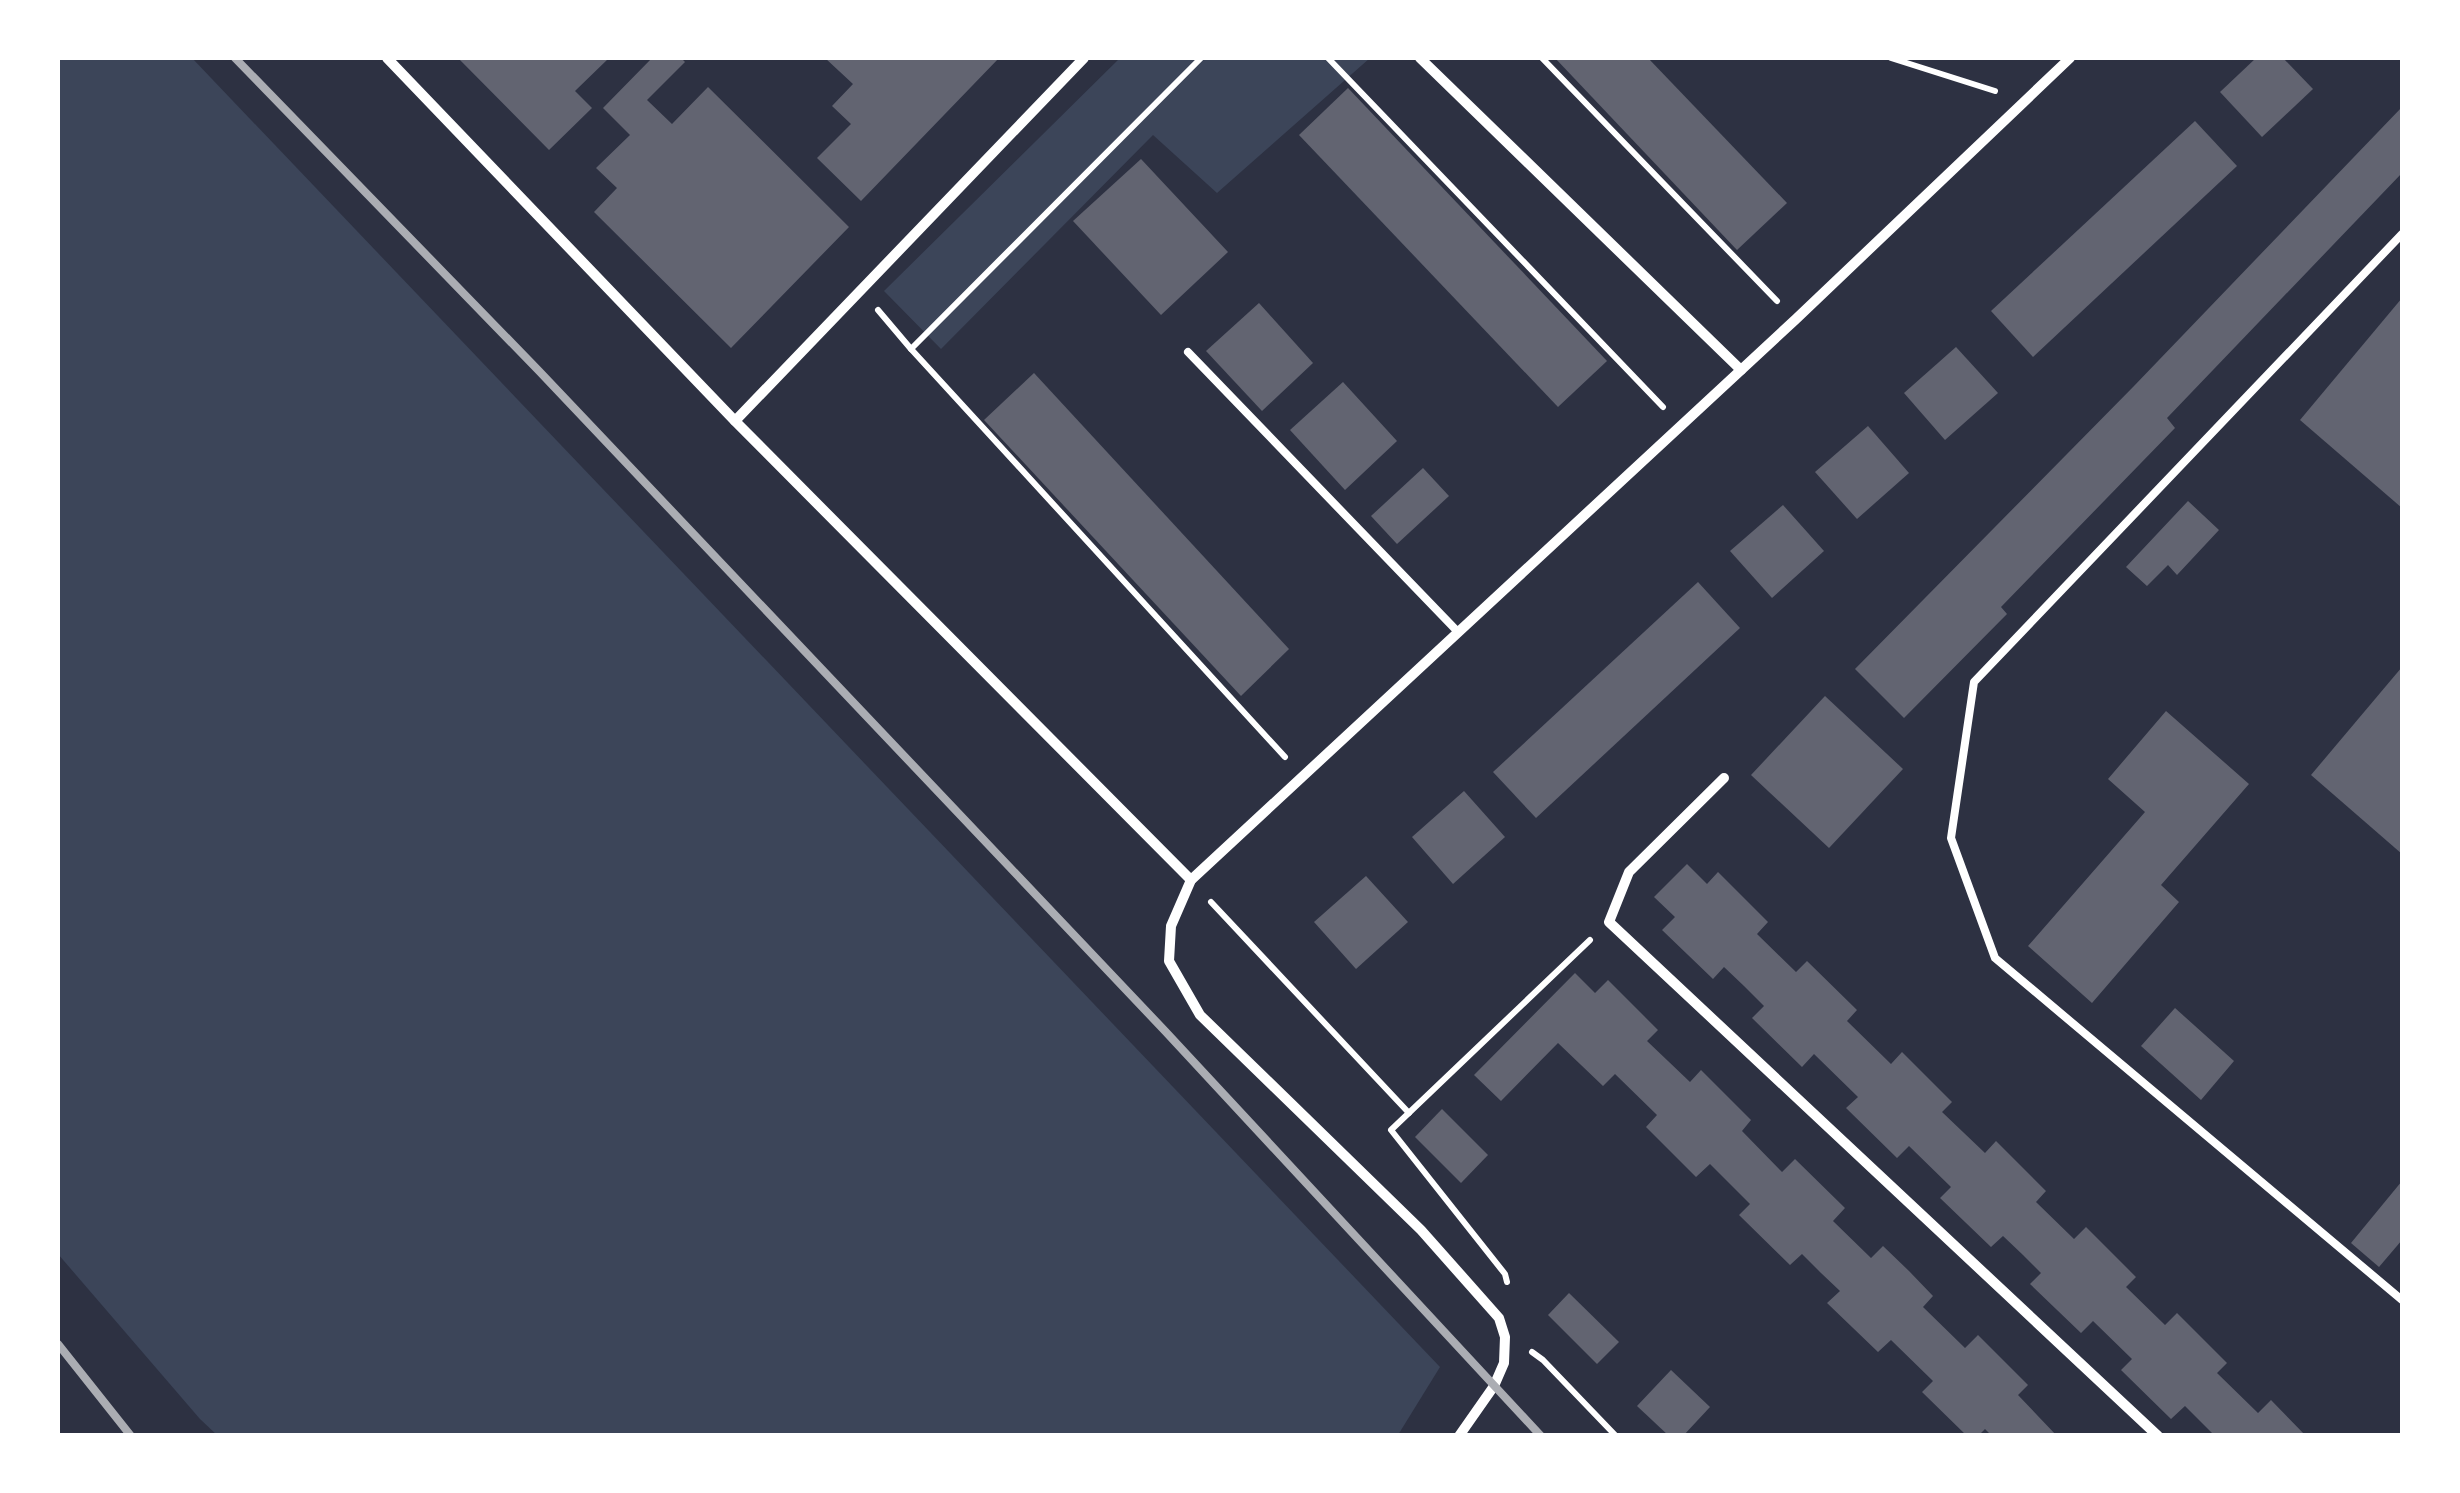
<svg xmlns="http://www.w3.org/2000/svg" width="2460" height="1493" font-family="Commissioner,sans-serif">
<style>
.green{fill:#3c4559}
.building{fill:#626471}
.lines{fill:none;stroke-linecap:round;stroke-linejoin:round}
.path{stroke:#fff;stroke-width:6}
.service{stroke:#fff;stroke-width:8}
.minor{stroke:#fff;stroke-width:10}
.rail{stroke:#abadb3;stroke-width:8}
</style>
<rect width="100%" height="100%" fill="#2d3142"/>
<!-- green -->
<g class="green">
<path d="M58 58H192L1440 1367 1398 1435 218 1436 200 1419 58 1254Z"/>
<path d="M1120 58H1370L1217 193 1153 135 941 349 884 291Z"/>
</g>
<!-- building -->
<g class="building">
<path d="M458 58H609L575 91 592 108 549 150Z"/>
<path d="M652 58H681L685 62 647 100 672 124 708 87 849 227 731 348 594 212 617 188 596 168 630 135 603 108Z"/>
<path d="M825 58H999L861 201 817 158 851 124 832 106 853 84Z"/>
<path d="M1555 58H1648L1787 203 1737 250Z"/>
<path d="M2256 58H2283L2313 89 2262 137 2220 92Z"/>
<path d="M1348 88 1607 361 1558 407 1299 135Z"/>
<path d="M2402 107V173L2167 418 2175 428 2001 607 2007 614 1904 718 1855 669 2134 386Z"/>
<path d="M2195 121 2237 166 2033 357 1991 311Z"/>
<path d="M1141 159 1228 252 1161 315 1073 221Z"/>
<path d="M2402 298V508L2300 420Z"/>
<path d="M1259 303 1313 363 1262 411 1206 351Z"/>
<path d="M1956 347 1998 393 1945 440 1904 393Z"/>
<path d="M1034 373 1289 649 1241 696 984 420Z"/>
<path d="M1343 382 1397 441 1345 490 1290 430Z"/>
<path d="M1868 426 1909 473 1857 519 1815 472Z"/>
<path d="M1423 468 1449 496 1397 544 1371 516Z"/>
<path d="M2188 501 2219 530 2177 575 2168 565 2147 586 2126 567Z"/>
<path d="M1783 505 1824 551 1772 598 1730 551Z"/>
<path d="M1698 582 1740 628 1536 818 1493 772Z"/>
<path d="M2402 667V854L2311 775Z"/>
<path d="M1825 696 1903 769 1829 848 1751 775Z"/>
<path d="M2166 711 2249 784 2161 885 2179 902 2092 1003 2028 946 2145 812 2108 779Z"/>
<path d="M1464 791 1505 837 1453 884 1412 837Z"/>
<path d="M1687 864 1707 884 1718 872 1768 922 1757 934 1796 972 1807 961 1857 1010 1847 1021 1891 1064 1902 1052 1952 1102 1942 1112 1985 1153 1996 1141 2046 1191 2036 1202 2074 1239 2086 1227 2136 1277 2126 1287 2165 1325 2177 1313 2227 1363 2217 1373 2258 1413 2271 1400 2306 1436H2215L2185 1406 2171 1419 2121 1370 2132 1359 2093 1321 2081 1333 2030 1284 2041 1273 2023 1255 2003 1236 1991 1247 1940 1198 1951 1187 1909 1146 1897 1158 1846 1108 1858 1097 1814 1054 1802 1067 1752 1018 1764 1006 1744 986 1724 967 1713 979 1662 930 1675 917 1654 897Z"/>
<path d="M1366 876 1408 922 1356 969 1314 922Z"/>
<path d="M1575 973 1595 993 1608 980 1658 1030 1647 1041 1668 1061 1690 1082 1701 1070 1751 1120 1742 1131 1782 1172 1795 1159 1845 1208 1833 1221 1871 1258 1883 1246 1909 1271 1933 1296 1923 1307 1965 1348 1978 1335 2028 1385 2018 1395 2057 1436H1992L1985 1429 1978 1436H1967L1922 1392 1933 1381 1891 1340 1878 1352 1827 1303 1840 1291 1821 1273 1802 1254 1790 1265 1739 1215 1750 1204 1710 1164 1696 1177 1646 1127 1657 1115 1615 1074 1603 1086 1558 1043 1501 1101 1474 1075Z"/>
<path d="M2175 1008 2234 1061 2201 1100 2141 1046Z"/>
<path d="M1442 1109 1488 1155 1461 1183 1415 1137Z"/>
<path d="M2402 1181V1240L2379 1267 2351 1243Z"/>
<path d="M1569 1293 1619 1342 1597 1364 1548 1315Z"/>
<path d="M1671 1370 1710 1407 1683 1436H1669L1637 1406Z"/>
</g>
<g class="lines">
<!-- path -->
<g class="path">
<path d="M1328 58 1663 407"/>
<path d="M1542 58 1777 301"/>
<path d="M1891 58 1995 91"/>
<path d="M878 310 911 349 1201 58"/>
<path d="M911 349 1285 757"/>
<path d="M1211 902 1409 1113"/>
<path d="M1507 1282 1505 1274 1391 1130 1590 940"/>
<path d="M1532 1352 1543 1360 1616 1436"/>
</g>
<!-- service -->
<g class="service">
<path d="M2402 234 1974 682 1951 838 1995 958 2402 1300"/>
<path d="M1188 352 1458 632"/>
</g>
<!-- minor -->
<g class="minor">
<path d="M387 58 735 421 1191 880"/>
<path d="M1420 58 1741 370"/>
<path d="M735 421 1084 58"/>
<path d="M1724 778 1629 872 1609 922 2158 1436"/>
<path d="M1459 1436 1494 1386 1504 1363 1505 1337 1499 1318 1421 1230 1200 1015 1169 961 1171 926 1191 880 1796 319 2070 58"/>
</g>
<!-- rail -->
<g class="rail">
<path d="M235 58 539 371 1165 1031 1541 1436"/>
<path d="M58 1344 131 1436"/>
</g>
</g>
<!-- border -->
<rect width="2460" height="1493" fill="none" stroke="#ffffff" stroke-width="120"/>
</svg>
